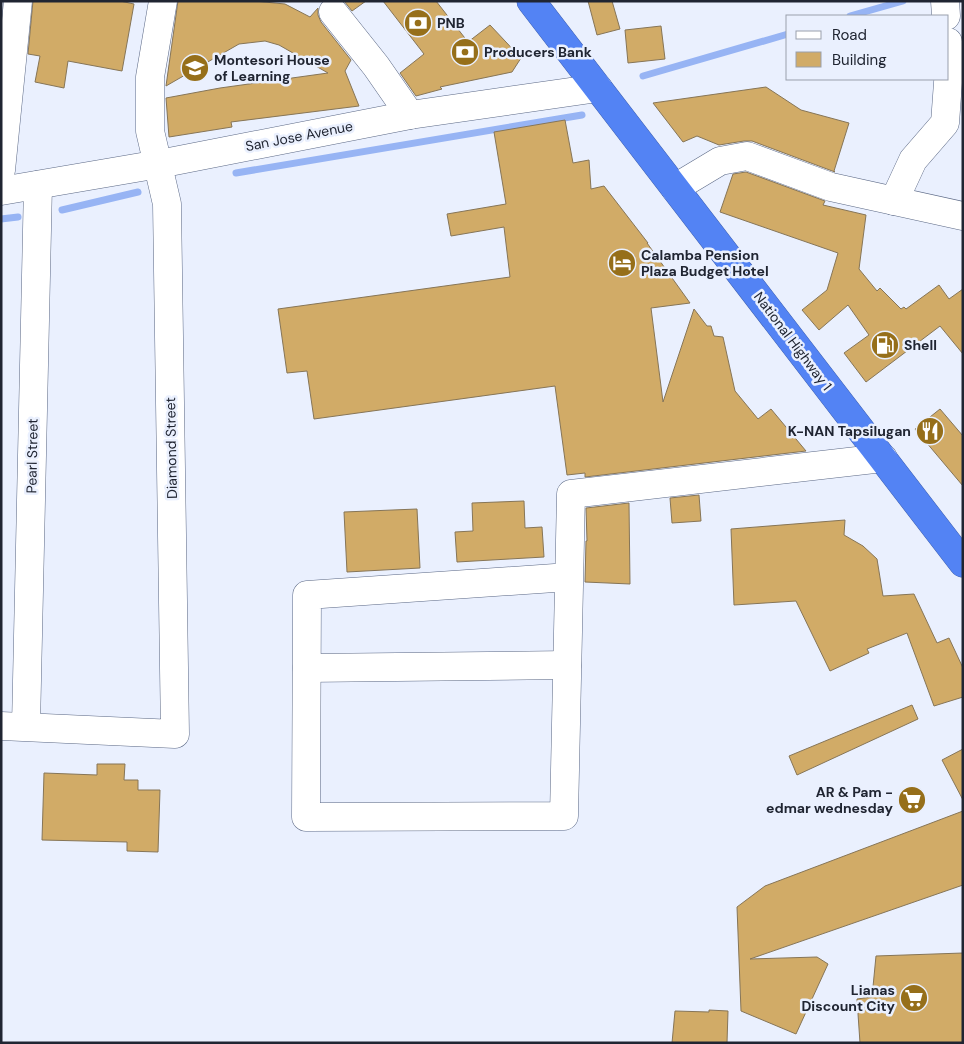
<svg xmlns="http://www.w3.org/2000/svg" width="964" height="1044" font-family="'DM Sans',sans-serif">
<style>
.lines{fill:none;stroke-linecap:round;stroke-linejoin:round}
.stream{stroke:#97b4f4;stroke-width:7}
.building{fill:#d1ab67;stroke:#867557}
.street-casing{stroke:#5b6885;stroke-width:29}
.highway-casing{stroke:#4162b0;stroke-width:29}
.street{stroke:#fff;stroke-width:28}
.highway{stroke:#5383f4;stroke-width:28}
.labels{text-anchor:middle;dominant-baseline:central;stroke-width:5;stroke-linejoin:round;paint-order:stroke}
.poi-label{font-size:14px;font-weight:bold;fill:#202532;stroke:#eaf0fe;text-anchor:start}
.street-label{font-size:14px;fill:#202532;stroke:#eaf0fe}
</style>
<rect width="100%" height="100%" fill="#eaf0fe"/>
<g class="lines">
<!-- stream -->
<g class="stream">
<path d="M850 16 903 1"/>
<path d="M643 76 788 34"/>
<path d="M236 173 582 115"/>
<path d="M62 210 138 192"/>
<path d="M1 219 18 217"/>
</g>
</g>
<!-- building -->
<g class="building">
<path d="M33 1H120L134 4 122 71 68 61 64 88 35 82 40 56 28 54Z"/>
<path d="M178 1H254L285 4 310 17 318 8V15L321 22 351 60 345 71 359 106 231 122 232 127 169 137 166 98 220 88 328 73 279 45 265 41 239 44 166 86Z"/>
<path d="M344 1H366L352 11Z"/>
<path d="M383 1H436L468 42 490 25 521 58 512 72 440 87 442 89 416 96 400 73 424 54Z"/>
<path d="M588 1H612L620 29 597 35Z"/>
<path d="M661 26 665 59 628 63 625 30Z"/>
<path d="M766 87 801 110 849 123 834 171 835 172 752 141H744L719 145 697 136 683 142 653 103Z"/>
<path d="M565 120 573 163 589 160 591 189 604 186 648 243H647L690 303 651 308 663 402 694 309 707 326H711L714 336 723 337 735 391 758 419 771 409 806 451 585 477V473L567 475 555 386 314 419 307 371 287 373 278 309 510 277 504 227 451 236 447 214 506 204 494 132Z"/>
<path d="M746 172 825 201 823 205 866 215 859 269 877 291 880 288 901 309 904 307 906 309 939 285 949 299 963 289V354L940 326 866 382 844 353 869 335 848 305 819 330 802 310 827 290 838 253 720 212 733 174Z"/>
<path d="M940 409 963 436V486L915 429Z"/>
<path d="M699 495 701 521 672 523 670 498Z"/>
<path d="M524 501 525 528 542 527 544 557 457 562 455 532 473 531 472 503Z"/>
<path d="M629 503 630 584 585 582 586 541H587L586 508Z"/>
<path d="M417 509 420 568 347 572 344 512Z"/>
<path d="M845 520 844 535 863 546 877 559 883 596 914 594 937 643 949 638 963 668V697L934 706 907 633 867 649 869 653 830 671 796 601 734 605 731 529Z"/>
<path d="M912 705 918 719 797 775 789 756Z"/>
<path d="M963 749V800L942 760Z"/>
<path d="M97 764H125L124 780H138V790H160L158 852 127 851V842L42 840 44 773 97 775Z"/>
<path d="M963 811V885L750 959 817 957 828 964 796 1034 741 1011 737 907 765 886Z"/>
<path d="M963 953V1043H860L857 999 872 997 876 956Z"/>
<path d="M709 1010 728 1011 727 1043H672L675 1011 709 1012Z"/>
</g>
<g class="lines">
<defs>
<g id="street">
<path d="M945 1 946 16"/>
<path d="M333 12 376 66 410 115"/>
<path d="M1 170 18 1"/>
<path d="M675 188 720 161 747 156 831 187 963 216"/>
<path d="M1 191 159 164 410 115 598 88"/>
<path d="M894 201 913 160 945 123 949 69 948 42"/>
<path d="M569 577 307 595 306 817 564 816 571 494 883 458"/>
<path d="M307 668 567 665"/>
<path d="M1 726 175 734 167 204 150 131V77L163 1"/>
<path d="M26 726 38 185"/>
</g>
<path id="highway" d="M531 1 963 563"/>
</defs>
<!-- street casing -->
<use href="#street" class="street-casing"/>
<!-- highway casing -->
<use href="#highway" class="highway-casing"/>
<!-- street -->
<use href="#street" class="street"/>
<!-- highway -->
<use href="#highway" class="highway"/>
</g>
<!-- icons -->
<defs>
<symbol id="bank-disc" viewBox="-11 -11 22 22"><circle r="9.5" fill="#966f1a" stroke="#eaf0fe"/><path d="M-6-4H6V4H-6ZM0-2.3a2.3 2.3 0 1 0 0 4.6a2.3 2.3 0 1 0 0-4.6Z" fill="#fff"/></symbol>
<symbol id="school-disc" viewBox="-11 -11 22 22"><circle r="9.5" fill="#966f1a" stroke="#eaf0fe"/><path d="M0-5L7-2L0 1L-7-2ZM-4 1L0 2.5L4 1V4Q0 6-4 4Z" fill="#fff"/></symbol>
<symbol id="hotel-disc" viewBox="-11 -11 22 22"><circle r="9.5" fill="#966f1a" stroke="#eaf0fe"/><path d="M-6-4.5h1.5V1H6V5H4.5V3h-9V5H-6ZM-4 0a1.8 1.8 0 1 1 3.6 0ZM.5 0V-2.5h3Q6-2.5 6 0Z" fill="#fff"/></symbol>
<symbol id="fuel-disc" viewBox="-11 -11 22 22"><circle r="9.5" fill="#966f1a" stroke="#eaf0fe"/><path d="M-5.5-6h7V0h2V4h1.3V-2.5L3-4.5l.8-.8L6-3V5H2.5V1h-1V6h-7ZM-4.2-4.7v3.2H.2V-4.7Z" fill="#fff"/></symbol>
<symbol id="restaurant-disc" viewBox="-11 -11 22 22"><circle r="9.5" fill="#966f1a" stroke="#eaf0fe"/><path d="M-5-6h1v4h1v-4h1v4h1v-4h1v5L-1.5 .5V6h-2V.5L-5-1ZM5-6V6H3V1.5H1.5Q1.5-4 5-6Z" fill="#fff"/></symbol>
<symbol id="supermarket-disc" viewBox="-11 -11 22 22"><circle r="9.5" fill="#966f1a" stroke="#eaf0fe"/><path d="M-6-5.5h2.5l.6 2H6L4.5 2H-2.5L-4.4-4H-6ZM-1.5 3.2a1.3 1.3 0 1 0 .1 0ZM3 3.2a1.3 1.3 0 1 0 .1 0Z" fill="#fff"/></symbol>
</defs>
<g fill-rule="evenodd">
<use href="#bank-disc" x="402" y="7" width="32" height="32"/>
<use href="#bank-disc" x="449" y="36" width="32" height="32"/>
<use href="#school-disc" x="179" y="52" width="32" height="32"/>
<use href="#hotel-disc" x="606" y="247" width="32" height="32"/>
<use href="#fuel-disc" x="869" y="329" width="32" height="32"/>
<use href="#restaurant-disc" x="914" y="415" width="32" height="32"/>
<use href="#supermarket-disc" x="896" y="784" width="32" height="32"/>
<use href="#supermarket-disc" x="898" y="982" width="32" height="32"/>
</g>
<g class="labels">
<!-- poi labels -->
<g class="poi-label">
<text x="437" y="23">PNB</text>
<text x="484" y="52">Producers Bank</text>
<text x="214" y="60">Montesori House<tspan x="214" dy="16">of Learning</tspan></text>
<text x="641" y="255">Calamba Pension<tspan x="641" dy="16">Plaza Budget Hotel</tspan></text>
<text x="904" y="345">Shell</text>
<text x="911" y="431" text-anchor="end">K-NAN Tapsilugan</text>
<text x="893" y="792" text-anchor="end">AR &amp; Pam -<tspan x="893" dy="16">edmar wednesday</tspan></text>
<text x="895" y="990" text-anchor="end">Lianas<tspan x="895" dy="16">Discount City</tspan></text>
</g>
<!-- street labels -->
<g class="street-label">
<text transform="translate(299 136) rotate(-11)">San Jose Avenue</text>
<text transform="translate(793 341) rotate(53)">National Highway 1</text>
<text transform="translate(171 448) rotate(-91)">Diamond Street</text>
<text transform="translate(32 456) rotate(-89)">Pearl Street</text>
</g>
</g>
<!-- border -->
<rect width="964" height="1044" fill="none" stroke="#202532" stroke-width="5"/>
<!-- legend -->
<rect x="786" y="15" width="162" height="65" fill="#eaf0fe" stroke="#999fac"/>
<rect x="796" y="31" width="25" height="8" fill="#ffffff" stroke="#999fac"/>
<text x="832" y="40" font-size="15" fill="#202532">Road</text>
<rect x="796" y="52" width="25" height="15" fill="#d1ab67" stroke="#999fac"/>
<text x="832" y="65" font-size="15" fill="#202532">Building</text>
</svg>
